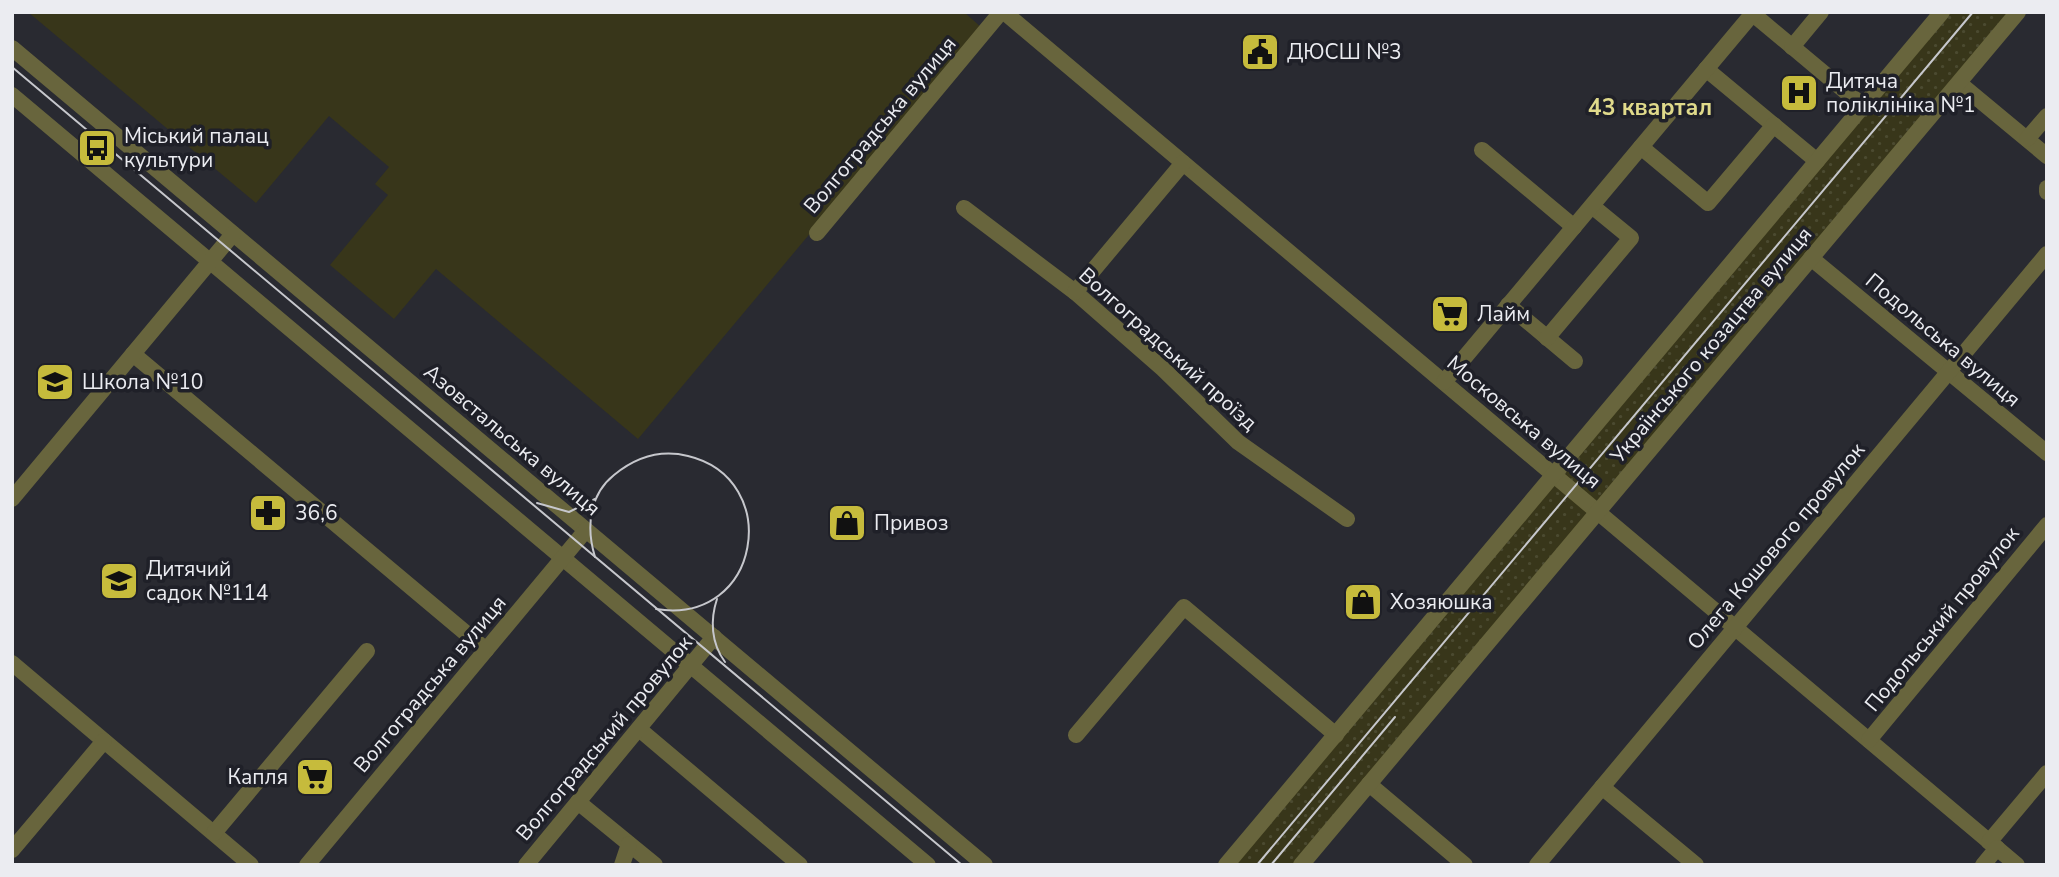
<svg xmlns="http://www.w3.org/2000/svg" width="2059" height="877" font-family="'Nunito Sans',sans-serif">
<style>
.grass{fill:url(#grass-dots)}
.park{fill:#38361a}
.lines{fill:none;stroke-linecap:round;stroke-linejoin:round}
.minor{stroke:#68653d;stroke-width:16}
.tram{stroke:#c6c7cc;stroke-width:2}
.labels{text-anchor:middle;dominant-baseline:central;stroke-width:7;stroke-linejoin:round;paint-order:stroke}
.poi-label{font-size:21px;fill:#ebecf1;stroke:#1f2028;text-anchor:start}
.street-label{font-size:21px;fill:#ebecf1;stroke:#1f2028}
.neighbourhood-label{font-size:23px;font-weight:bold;fill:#e0da8b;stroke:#1f2028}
</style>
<defs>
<pattern id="grass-dots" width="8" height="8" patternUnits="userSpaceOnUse" patternTransform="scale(1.75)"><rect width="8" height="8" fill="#38361a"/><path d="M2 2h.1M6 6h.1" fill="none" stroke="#4b4a30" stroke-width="1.8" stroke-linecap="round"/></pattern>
</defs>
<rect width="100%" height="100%" fill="#292a31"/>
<!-- grass -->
<g class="grass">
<path d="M1949 12H2011L1597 504 1561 474Z"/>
<path d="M1554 482 1590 513 1294 865H1233Z"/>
</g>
<!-- park -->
<path class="park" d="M28 12H964L982 28 638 439 436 269 394 319 330 265 388 195 375 184 389 167 329 116 256 203Z"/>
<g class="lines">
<!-- minor -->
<g class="minor">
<path d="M1004 12 2017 865"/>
<path d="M1753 14 1863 106"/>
<path d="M1792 47 1821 12"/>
<path d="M12 48 985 865"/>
<path d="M1706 69 1817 161"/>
<path d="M1959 83 2047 156"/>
<path d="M12 95 928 865"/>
<path d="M2027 139 2047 116"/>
<path d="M1641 147 1708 203 1774 125"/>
<path d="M1482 150 1574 227"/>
<path d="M2047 188V192"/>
<path d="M964 208 1075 292 1163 369 1238 442 1347 519"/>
<path d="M817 233 1001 12"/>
<path d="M1811 258 2047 453"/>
<path d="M1075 292 1183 163"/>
<path d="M1508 305 1575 361"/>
<path d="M1547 338 1631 238 1592 206"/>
<path d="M133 354 486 650"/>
<path d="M1444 382 1754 12"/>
<path d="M12 499 233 234"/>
<path d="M12 663 251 865"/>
<path d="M639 729 800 865"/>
<path d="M1076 735 1184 607 1336 735"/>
<path d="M1869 740 2047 525"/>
<path d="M1369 784 1465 865"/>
<path d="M1602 787 1696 865"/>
<path d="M578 802 655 865"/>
<path d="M214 833 367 651"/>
<path d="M1989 842 2047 773"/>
<path d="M12 850 104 741"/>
<path d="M307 865 586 530"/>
<path d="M526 865 714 637"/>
<path d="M622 865 629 844"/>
<path d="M1226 865 1942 12"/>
<path d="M1301 865 2018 12"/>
<path d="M1537 865 2047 254"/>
<path d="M1983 865 1997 848"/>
</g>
<!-- tram -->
<g class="tram">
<path d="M12 67 962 865"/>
<path d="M537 503 569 512 595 499"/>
<path d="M595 557C586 528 589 495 614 475 636 457 660 449 688 456 784 479 761 626 656 609"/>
<path d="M717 599C710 620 711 643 725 662"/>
<path d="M1257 865 1973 12"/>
<path d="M1271 865 1395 717"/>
</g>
</g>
<!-- icons -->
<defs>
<symbol id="civic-square" viewBox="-11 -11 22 22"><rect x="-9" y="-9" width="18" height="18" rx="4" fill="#c6bb3c" stroke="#1f2028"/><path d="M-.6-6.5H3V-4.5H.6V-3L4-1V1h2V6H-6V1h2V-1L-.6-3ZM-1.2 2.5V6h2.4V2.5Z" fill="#111"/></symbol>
<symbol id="hospital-square" viewBox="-11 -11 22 22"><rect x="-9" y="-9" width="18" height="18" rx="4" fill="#c6bb3c" stroke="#1f2028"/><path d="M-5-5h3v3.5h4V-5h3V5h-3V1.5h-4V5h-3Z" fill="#111"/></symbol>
<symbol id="bus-square" viewBox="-11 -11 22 22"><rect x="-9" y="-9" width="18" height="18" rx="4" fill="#c6bb3c" stroke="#1f2028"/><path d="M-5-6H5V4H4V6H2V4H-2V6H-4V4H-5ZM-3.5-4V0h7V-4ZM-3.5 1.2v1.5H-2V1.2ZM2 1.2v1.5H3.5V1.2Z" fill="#111"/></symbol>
<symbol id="supermarket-square" viewBox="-11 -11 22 22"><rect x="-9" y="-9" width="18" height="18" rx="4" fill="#c6bb3c" stroke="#1f2028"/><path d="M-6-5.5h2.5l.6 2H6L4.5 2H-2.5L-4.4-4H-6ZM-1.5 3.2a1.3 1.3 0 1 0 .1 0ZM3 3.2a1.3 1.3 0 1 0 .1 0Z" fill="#111"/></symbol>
<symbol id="school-square" viewBox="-11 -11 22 22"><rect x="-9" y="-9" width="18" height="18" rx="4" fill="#c6bb3c" stroke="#1f2028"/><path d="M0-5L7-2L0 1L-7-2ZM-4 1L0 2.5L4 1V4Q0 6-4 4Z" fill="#111"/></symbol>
<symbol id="pharmacy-square" viewBox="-11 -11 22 22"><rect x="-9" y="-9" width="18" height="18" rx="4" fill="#c6bb3c" stroke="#1f2028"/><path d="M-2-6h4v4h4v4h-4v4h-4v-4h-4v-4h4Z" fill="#111"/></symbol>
<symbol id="shop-square" viewBox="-11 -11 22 22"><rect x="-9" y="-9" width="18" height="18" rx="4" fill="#c6bb3c" stroke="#1f2028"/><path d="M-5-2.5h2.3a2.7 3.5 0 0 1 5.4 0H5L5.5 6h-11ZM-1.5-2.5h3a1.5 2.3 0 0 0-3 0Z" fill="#111"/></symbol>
</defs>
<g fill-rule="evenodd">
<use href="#civic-square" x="1238" y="30" width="44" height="44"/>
<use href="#hospital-square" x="1777" y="71" width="44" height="44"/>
<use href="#bus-square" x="75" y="126" width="44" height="44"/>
<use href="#supermarket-square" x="1428" y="292" width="44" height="44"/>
<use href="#school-square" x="33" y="360" width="44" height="44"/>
<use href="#pharmacy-square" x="246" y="491" width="44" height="44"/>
<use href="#shop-square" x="825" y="501" width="44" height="44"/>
<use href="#school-square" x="97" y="559" width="44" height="44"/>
<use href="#shop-square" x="1341" y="580" width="44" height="44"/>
<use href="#supermarket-square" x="293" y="755" width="44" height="44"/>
</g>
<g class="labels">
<!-- poi labels -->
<g class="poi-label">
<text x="1287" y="52">ДЮСШ №3</text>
<text x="1826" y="81">Дитяча<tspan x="1826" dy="24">поліклініка №1</tspan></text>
<text x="124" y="136">Міський палац<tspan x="124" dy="24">культури</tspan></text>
<text x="1477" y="314">Лайм</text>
<text x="82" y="382">Школа №10</text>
<text x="295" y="513">36,6</text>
<text x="874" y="523">Привоз</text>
<text x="146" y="569">Дитячий<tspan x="146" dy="24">садок №114</tspan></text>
<text x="1390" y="602">Хозяюшка</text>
<text x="288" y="777" text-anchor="end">Капля</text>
</g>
<!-- street labels -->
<g class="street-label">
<text transform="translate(880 125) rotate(-50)">Волгоградська вулиця</text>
<text transform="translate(1943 340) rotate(40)">Подольська вулиця</text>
<text transform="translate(1711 345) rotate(-50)">Українського козацтва вулиця</text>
<text transform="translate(1168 349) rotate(42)">Волгоградський проїзд</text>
<text transform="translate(1524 422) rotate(40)">Московська вулиця</text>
<text transform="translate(512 440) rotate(40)">Азовстальська вулиця</text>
<text transform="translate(1776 546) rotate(-50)">Олега Кошового провулок</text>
<text transform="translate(1942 619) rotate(-51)">Подольський провулок</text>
<text transform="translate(430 684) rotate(-50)">Волгоградська вулиця</text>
<text transform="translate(604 738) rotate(-50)">Волгоградський провулок</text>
</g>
<!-- neighbourhood labels -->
<g class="neighbourhood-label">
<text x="1650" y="107">43 квартал</text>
</g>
</g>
<!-- border -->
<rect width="2059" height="877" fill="none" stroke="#ebecf1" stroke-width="28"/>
</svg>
